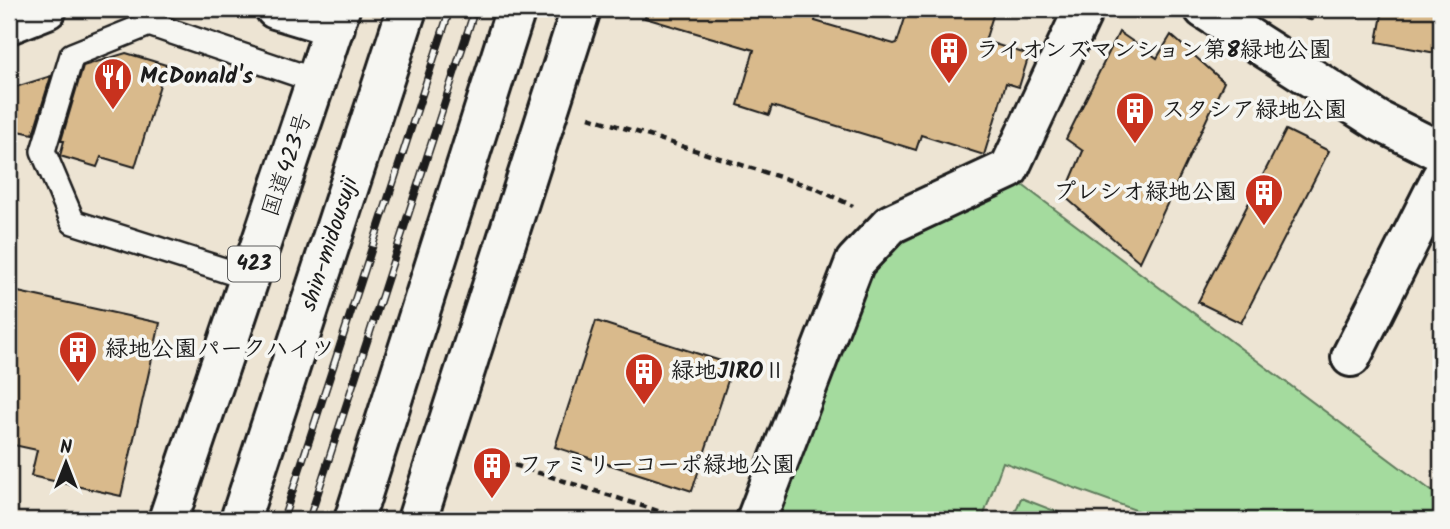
<svg xmlns="http://www.w3.org/2000/svg" width="1450" height="529" font-family="Kalam,'Klee One',sans-serif">
<style>
.green{fill:#a4db9e;stroke:#607c5d;stroke-width:2}
.building{fill:#d9ba8c;stroke:#1c1c1c;stroke-width:2}
.lines{fill:none;stroke-linecap:round;stroke-linejoin:round}
.service-casing{stroke:#1c1c1c;stroke-width:28}
.minor-casing{stroke:#1c1c1c;stroke-width:44}
.trunk-casing{stroke:#1c1c1c;stroke-width:44}
.path{stroke:#1c1c1c;stroke-width:4.5;stroke-dasharray:7 5;stroke-linecap:butt}
.service{stroke:#f6f6f2;stroke-width:23}
.minor{stroke:#f6f6f2;stroke-width:38}
.trunk{stroke:#f6f6f2;stroke-width:38}
.rail-casing{stroke:#1c1c1c;stroke-width:8}
.rail{stroke:#f6f6f2;stroke-width:5;stroke-dasharray:16;stroke-linecap:butt}
.labels{text-anchor:middle;dominant-baseline:central;stroke-width:7;stroke-linejoin:round;paint-order:stroke}
.shield{fill:#f6f6f2;stroke:#5d5d5c;stroke-width:2}
.shield-label{font-size:21px;font-weight:bold;fill:#1c1c1c}
.poi-label{font-size:23px;font-weight:bold;fill:#1c1c1c;stroke:#f6f6f2;text-anchor:start}
.street-label{font-size:23px;fill:#1c1c1c;stroke:#f6f6f2}
</style>
<rect width="100%" height="100%" fill="#ede4d3"/>
<filter id="ink" filterUnits="userSpaceOnUse"><feTurbulence type="fractalNoise" baseFrequency=".0143" numOctaves="2"/><feDisplacementMap in="SourceGraphic" scale="14" xChannelSelector="R" yChannelSelector="G"/><feConvolveMatrix kernelMatrix="1 2 1 2 8 2 1 2 1" color-interpolation-filters="sRGB"/></filter>
<g filter="url(#ink)">
<!-- green -->
<g class="green">
<path d="M1021 184 1441 498V520H1163L1003 462 982 520H777L867 277 901 243Z"/>
<path d="M1021 498 1078 520H1012Z"/>
</g>
<!-- building -->
<g class="building">
<path d="M647 9H818L815 21 894 44 897 43 908 9H995L985 41 1029 55 1019 87 1006 83 984 155 921 135 916 150 772 106 769 115 738 105 754 50 645 18Z"/>
<path d="M1383 9H1441V54L1377 42Z"/>
<path d="M1119 32 1157 58 1171 35 1224 82 1140 262 1064 196 1083 151 1066 139Z"/>
<path d="M126 53 166 65 135 167 101 157 97 167 60 156 64 141H61L83 66Z"/>
<path d="M51 76 33 134 9 129V89Z"/>
<path d="M1286 130 1329 151 1241 323 1198 302Z"/>
<path d="M9 290 160 323 121 496 31 476 37 450 9 444Z"/>
<path d="M596 321 733 365 692 491 555 447Z"/>
</g>
<g class="lines">
<defs>
<path id="service" d="M249 278 73 222 43 151 72 55 149 24 317 81"/>
<g id="minor">
<path d="M275 9 335 27"/>
<path d="M1204 9 1379 121 1441 152"/>
<path d="M9 24 47 9"/>
<path d="M1351 357 1441 178"/>
<path d="M756 520 855 262 891 224 1009 169 1084 9"/>
</g>
<g id="trunk">
<path d="M168 520 340 9"/>
<path id="s1" d="M240 520 407 9"/>
<path d="M354 520 516 9"/>
<path d="M417 520 581 9"/>
</g>
</defs>
<!-- service casing -->
<use href="#service" class="service-casing"/>
<!-- minor casing -->
<use href="#minor" class="minor-casing"/>
<!-- trunk casing -->
<use href="#trunk" class="trunk-casing"/>
<!-- path -->
<g class="path">
<path d="M1293 15 1311 19 1313 9"/>
<path d="M589 117 815 188 853 206"/>
<path d="M480 454 686 520"/>
</g>
<!-- service -->
<use href="#service" class="service"/>
<!-- minor -->
<use href="#minor" class="minor"/>
<!-- trunk -->
<use href="#trunk" class="trunk"/>
<defs>
<g id="rail">
<path d="M283 520 450 9"/>
<path d="M309 520 475 9"/>
</g>
</defs>
<!-- rail casing -->
<use href="#rail" class="rail-casing"/>
<!-- rail -->
<use href="#rail" class="rail"/>
</g>
</g>
<!-- icons -->
<defs>
<symbol id="building-pin" viewBox="-11 -11 22 30"><path d="M0 17L-7.5 6A9.5 9.5 0 1 1 7.5 6Z" fill="#c8321e" stroke="#f6f6f2"/><path d="M-4-6H4V6H1V3H-1V6H-4ZM-2.5-4.3h1.7v1.8h-1.7ZM.8-4.3h1.7v1.8H.8ZM-2.5-1h1.7V.8h-1.7ZM.8-1h1.7V.8H.8Z" fill="#fff"/></symbol>
<symbol id="restaurant-pin" viewBox="-11 -11 22 30"><path d="M0 17L-7.5 6A9.5 9.5 0 1 1 7.5 6Z" fill="#c8321e" stroke="#f6f6f2"/><path d="M-5-6h1v4h1v-4h1v4h1v-4h1v5L-1.5 .5V6h-2V.5L-5-1ZM5-6V6H3V1.5H1.5Q1.5-4 5-6Z" fill="#fff"/></symbol>
</defs>
<g fill-rule="evenodd">
<use href="#building-pin" x="927" y="29" width="44" height="60"/>
<use href="#restaurant-pin" x="91" y="55" width="44" height="60"/>
<use href="#building-pin" x="1113" y="89" width="44" height="60"/>
<use href="#building-pin" x="1242" y="171" width="44" height="60"/>
<use href="#building-pin" x="56" y="328" width="44" height="60"/>
<use href="#building-pin" x="622" y="350" width="44" height="60"/>
<use href="#building-pin" x="470" y="444" width="44" height="60"/>
</g>
<g class="labels">
<!-- shield labels -->
<rect class="shield" x="228" y="246.5" width="52" height="35" rx="5"/>
<g class="shield-label">
<text x="254" y="264">423</text>
</g>
<!-- poi labels -->
<g class="poi-label">
<text x="976" y="51">ライオンズマンション第8緑地公園</text>
<text x="140" y="77">McDonald's</text>
<text x="1162" y="111">スタシア緑地公園</text>
<text x="1237" y="193" text-anchor="end">プレシオ緑地公園</text>
<text x="105" y="350">緑地公園パークハイツ</text>
<text x="671" y="372">緑地JIROⅡ</text>
<text x="519" y="466">ファミリーコーポ緑地公園</text>
</g>
<!-- street labels -->
<g class="street-label">
<text transform="translate(288 165) rotate(-71)">国道423号</text>
<text stroke="none"><textPath href="#s1" startOffset="290">shin-midousuji</textPath></text>
</g>
</g>
<!-- margin -->
<rect width="1450" height="529" fill="none" stroke="#f6f6f2" stroke-width="35"/>
<rect x="18" y="18" width="1415" height="494" fill="none" stroke="#1c1c1c" stroke-width="2.5" filter="url(#ink)"/>
<!-- north arrow -->
<g transform="translate(66 463)" stroke="#f6f6f2" stroke-width="5" paint-order="stroke">
<path d="M0-5L12 26L0 18L-12 26Z" fill="#1c1c1c"/>
<text y="-10" font-size="19" font-weight="bold" text-anchor="middle" fill="#1c1c1c">N</text>
</g>
</svg>
